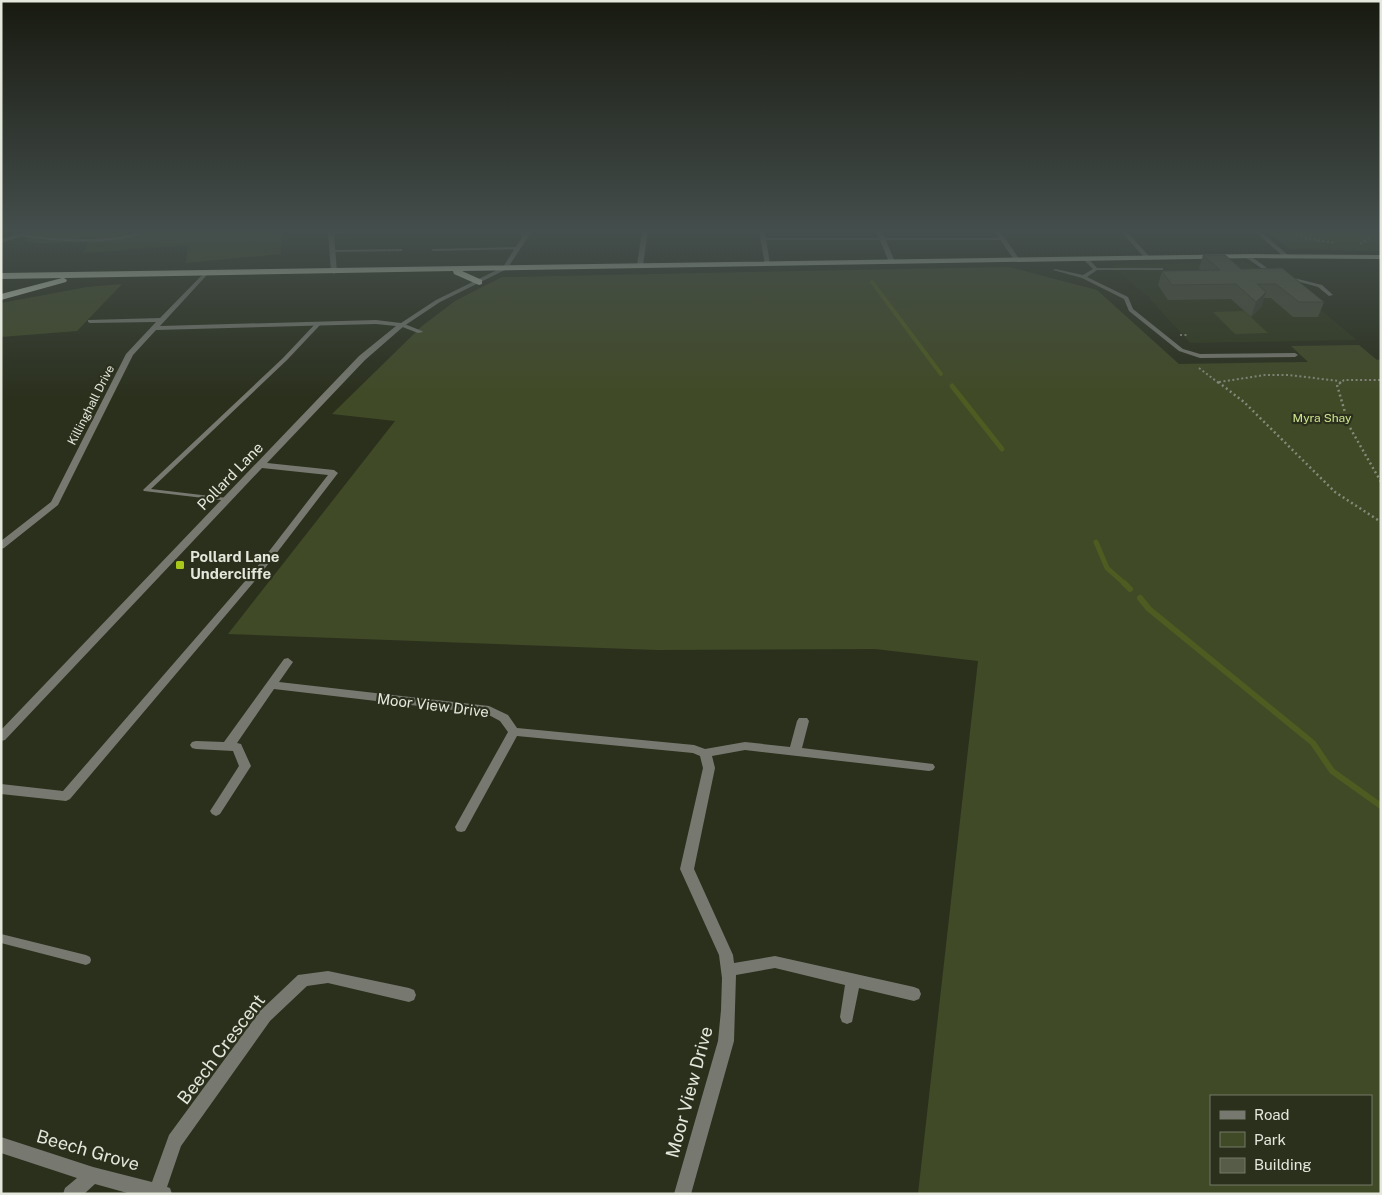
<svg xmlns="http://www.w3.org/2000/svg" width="1382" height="1195" font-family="'Public Sans',sans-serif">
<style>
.built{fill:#31381e}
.green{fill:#414a26;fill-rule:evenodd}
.water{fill:#4e5b21}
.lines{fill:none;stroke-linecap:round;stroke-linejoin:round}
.stream-far2{stroke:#4e5b21;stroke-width:4}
.stream-far1{stroke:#4e5b21;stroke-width:5}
.stream{stroke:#4e5b21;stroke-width:6}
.path-far1{stroke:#85897a;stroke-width:2;stroke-dasharray:2 2.5;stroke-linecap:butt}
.path{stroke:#85897a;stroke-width:2.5;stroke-dasharray:2 3;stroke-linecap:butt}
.service{fill:#777970;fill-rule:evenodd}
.minor{fill:#777970;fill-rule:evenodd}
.trunk{fill:#ced5bf;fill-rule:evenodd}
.wall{fill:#4a4f3d}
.shaded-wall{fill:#3c4032}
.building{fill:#565c47;stroke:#3c4032}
.poi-dot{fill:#a9c71b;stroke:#2b301d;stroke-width:2}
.labels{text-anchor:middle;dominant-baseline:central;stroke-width:4.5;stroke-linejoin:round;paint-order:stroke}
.far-street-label{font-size:12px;fill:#e4e7db;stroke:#2b301d}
.far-park-label{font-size:12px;fill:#cfe58f;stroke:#2b301d}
.street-label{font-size:15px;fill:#e4e7db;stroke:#2b301d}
.poi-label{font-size:15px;font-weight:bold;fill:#e4e7db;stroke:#2b301d;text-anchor:start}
.near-street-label{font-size:18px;fill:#e4e7db;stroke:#2b301d}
</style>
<rect width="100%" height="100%" fill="#2b301d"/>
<!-- built -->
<path class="built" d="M1245 262 1297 290 1357 340 1190 343 1148 297 1110 265Z"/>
<!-- green -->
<g class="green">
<path d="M40 231H282L281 254 186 263 188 245 83 253 89 242 36 243 24 240Z"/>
<path d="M1267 231H1381V251L1289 249Z"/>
<path d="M1009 267 1097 290 1179 364 1308 362 1291 346 1359 345 1377 360 1381 359V1194H918L978 661 875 649 657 650 228 634 395 421 332 414 422 326 455 301 502 277ZM1211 1096H1371V1184H1211Z"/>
<path d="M122 284 77 331 1 337V303L87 287Z"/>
<path d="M1244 311 1268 333 1235 334 1213 312Z"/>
</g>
<!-- water -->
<path class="water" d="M1292 231H1357L1361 237C1347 249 1307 240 1292 231Z"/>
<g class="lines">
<!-- stream-far2 -->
<path class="stream-far2" d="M872 282 941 374"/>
<!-- stream-far1 -->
<g class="stream-far1">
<path d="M952 386 1002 449"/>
<path d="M1096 542 1107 568 1125 584"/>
</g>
<!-- stream -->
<g class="stream">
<path d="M1124 583 1130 589"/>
<path d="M1140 598 1149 609 1313 743 1332 771 1381 806"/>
</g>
<!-- path-far1 -->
<g class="path-far1">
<path d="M1288 231 1305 238 1335 243"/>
<path d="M1360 244 1369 238 1362 231"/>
<path d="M1180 335H1188"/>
<path d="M1199 368 1220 384"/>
<path d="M1219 382 1265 375H1289L1339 381"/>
<path d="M1339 384 1344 380H1381"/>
</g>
<!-- path -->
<g class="path">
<path d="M1218 382 1244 402 1335 492 1381 522"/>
<path d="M1341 382 1337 385 1349 426 1381 482"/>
</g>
<!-- service -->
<g class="service">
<path d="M144 231H149C122 245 71 242 41 239 33 238 24 238 18 235L20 234C60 240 104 243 144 231Z"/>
<path d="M518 231H522L527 237V238H523Z"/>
<path d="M764 238H1003L1005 239 1003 240H762V239Z"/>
<path d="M518 247H520V249L433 251 431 250 433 249Z"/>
<path d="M400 249H402V251L333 252 331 251 333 250Z"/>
<path d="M1245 255H1249L1274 273 1270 274 1245 257Z"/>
<path d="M1084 258H1088L1097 268H1163V270H1097L1087 277 1128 297 1133 309 1183 349 1200 354 1295 353 1298 355 1295 357 1200 358 1179 351 1129 311 1124 299 1082 278 1053 270 1055 269 1083 275 1093 269 1084 260Z"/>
<path d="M1286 276 1322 285 1333 295 1329 296 1318 287 1286 278Z"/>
<path d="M316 323 321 324 287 360 151 489 227 498 230 500 229 501 144 491 143 490 144 489 283 358Z"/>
<path d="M402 323 422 331 423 332 418 333 400 326 399 325Z"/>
<path d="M1 934 86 955 90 957 91 960 90 963 86 965 1 943Z"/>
</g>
<!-- minor -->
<g class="minor">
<path d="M30 231H38L1 243V239Z"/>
<path d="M328 231H352L349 233 334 234 337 272 334 274 331 272Z"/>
<path d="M526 231H532L507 269 440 302 404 326 365 360 267 463 334 470 338 473 259 576 70 799 66 801 1 794V784L63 791 253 572 328 475 262 468 5 740 1 741V730L359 356 396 326 376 324 156 330 133 355 58 505 4 548 1 549V541L51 502 126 354 156 322 90 323 88 322V320L160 318 204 273 206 274V276L160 326 376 320 401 323 436 300 503 267Z"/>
<path d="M642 231H648L643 265 640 267 637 265Z"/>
<path d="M759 231H765L770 265 765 264Z"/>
<path d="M876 231H882L895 262 894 263 889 262Z"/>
<path d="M994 231H1000L1020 260 1019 261H1015Z"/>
<path d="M1120 231H1126L1149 256V258H1145Z"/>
<path d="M1254 231H1260L1288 255V257H1284Z"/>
<path d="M288 658 293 662 279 682 489 706 508 715 517 728 694 745 705 749 745 742 790 747 797 721 799 718H807L809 721 802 748 933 764 935 767 933 770 929 771 745 750 712 756 715 768 694 869 733 955 734 963 775 956 914 987 919 989 921 994 919 999 914 1001 859 988 852 1022 847 1024 842 1022 840 1017 845 985 775 968 736 975 734 1041 691 1194H674L718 1041 721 1010 722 978 719 955 680 869 703 768 700 756 693 753 517 736 465 831 461 832 457 831 455 827 508 732 500 721 487 714 274 689 237 743 241 744 251 766 220 814 216 816 212 814 210 811 212 808 239 766 233 751 196 749 192 748 190 745 192 742 196 741 224 742 284 659Z"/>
<path d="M328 971 409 988 414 990 416 995 414 1000 409 1002 328 983 307 986 270 1021 181 1146 167 1187 170 1188 172 1194H131L95 1184 84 1194H63L65 1188 77 1178 1 1153V1137L93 1167 152 1182 169 1135 260 1011 298 975Z"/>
</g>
<!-- trunk -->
<path class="trunk" d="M1253 254 1381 255V259L1253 258 462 271 482 280V284L479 285 454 274 453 271 64 278 67 280 66 282 1 300V294L62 278 1 279V273Z"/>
</g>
<!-- wall -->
<path class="wall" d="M1203 255 1324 302 1318 317H1293L1271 298H1264L1261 307 1251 317 1231 299 1168 300 1158 285 1162 271 1200 270 1199 269Z"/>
<!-- shaded-wall -->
<path class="shaded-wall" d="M1266 292 1261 307 1251 317 1256 302Z"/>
<!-- building -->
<path class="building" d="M1203 255H1225L1241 269 1282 268 1324 302H1299L1276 284H1257L1266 292 1256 302 1236 284 1172 285 1162 271 1220 270Z"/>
<!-- sky -->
<linearGradient id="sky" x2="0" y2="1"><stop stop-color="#181a10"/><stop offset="0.58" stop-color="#444e4c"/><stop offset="1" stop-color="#444e4c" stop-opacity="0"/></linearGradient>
<rect width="1382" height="398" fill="url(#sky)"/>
<!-- markers -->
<rect class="poi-dot" x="175" y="560" width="10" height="10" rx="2.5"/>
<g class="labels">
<!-- far-street labels -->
<g class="far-street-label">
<text transform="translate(91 405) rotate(-63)">Killinghall Drive</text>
</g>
<!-- far-park labels -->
<g class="far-park-label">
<text x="1322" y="418">Myra Shay</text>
</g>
<!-- street labels -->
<g class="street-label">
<text transform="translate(230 476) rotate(-46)">Pollard Lane</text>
<text transform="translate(433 705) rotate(7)">Moor View Drive</text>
</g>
<!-- poi labels -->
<g class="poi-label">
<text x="190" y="556">Pollard Lane<tspan x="190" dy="17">Undercliffe</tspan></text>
</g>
<!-- near-street labels -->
<g class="near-street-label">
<text transform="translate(221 1049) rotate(-53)">Beech Crescent</text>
<text transform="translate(689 1092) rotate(-75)">Moor View Drive</text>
<text transform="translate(88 1150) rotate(16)">Beech Grove</text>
</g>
</g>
<!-- border -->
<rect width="1382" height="1195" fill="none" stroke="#e4e7db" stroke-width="5"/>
<!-- legend -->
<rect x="1210" y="1095" width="162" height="90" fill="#2b301d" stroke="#757969"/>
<rect x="1220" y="1111" width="25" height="8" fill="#777970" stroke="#757969"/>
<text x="1254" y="1120" font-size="15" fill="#e4e7db">Road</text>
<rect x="1220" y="1132" width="25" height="15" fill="#414a26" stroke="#757969"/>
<text x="1254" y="1145" font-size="15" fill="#e4e7db">Park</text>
<rect x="1220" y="1158" width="25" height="15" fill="#565c47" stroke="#757969"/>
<text x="1254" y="1170" font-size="15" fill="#e4e7db">Building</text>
</svg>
